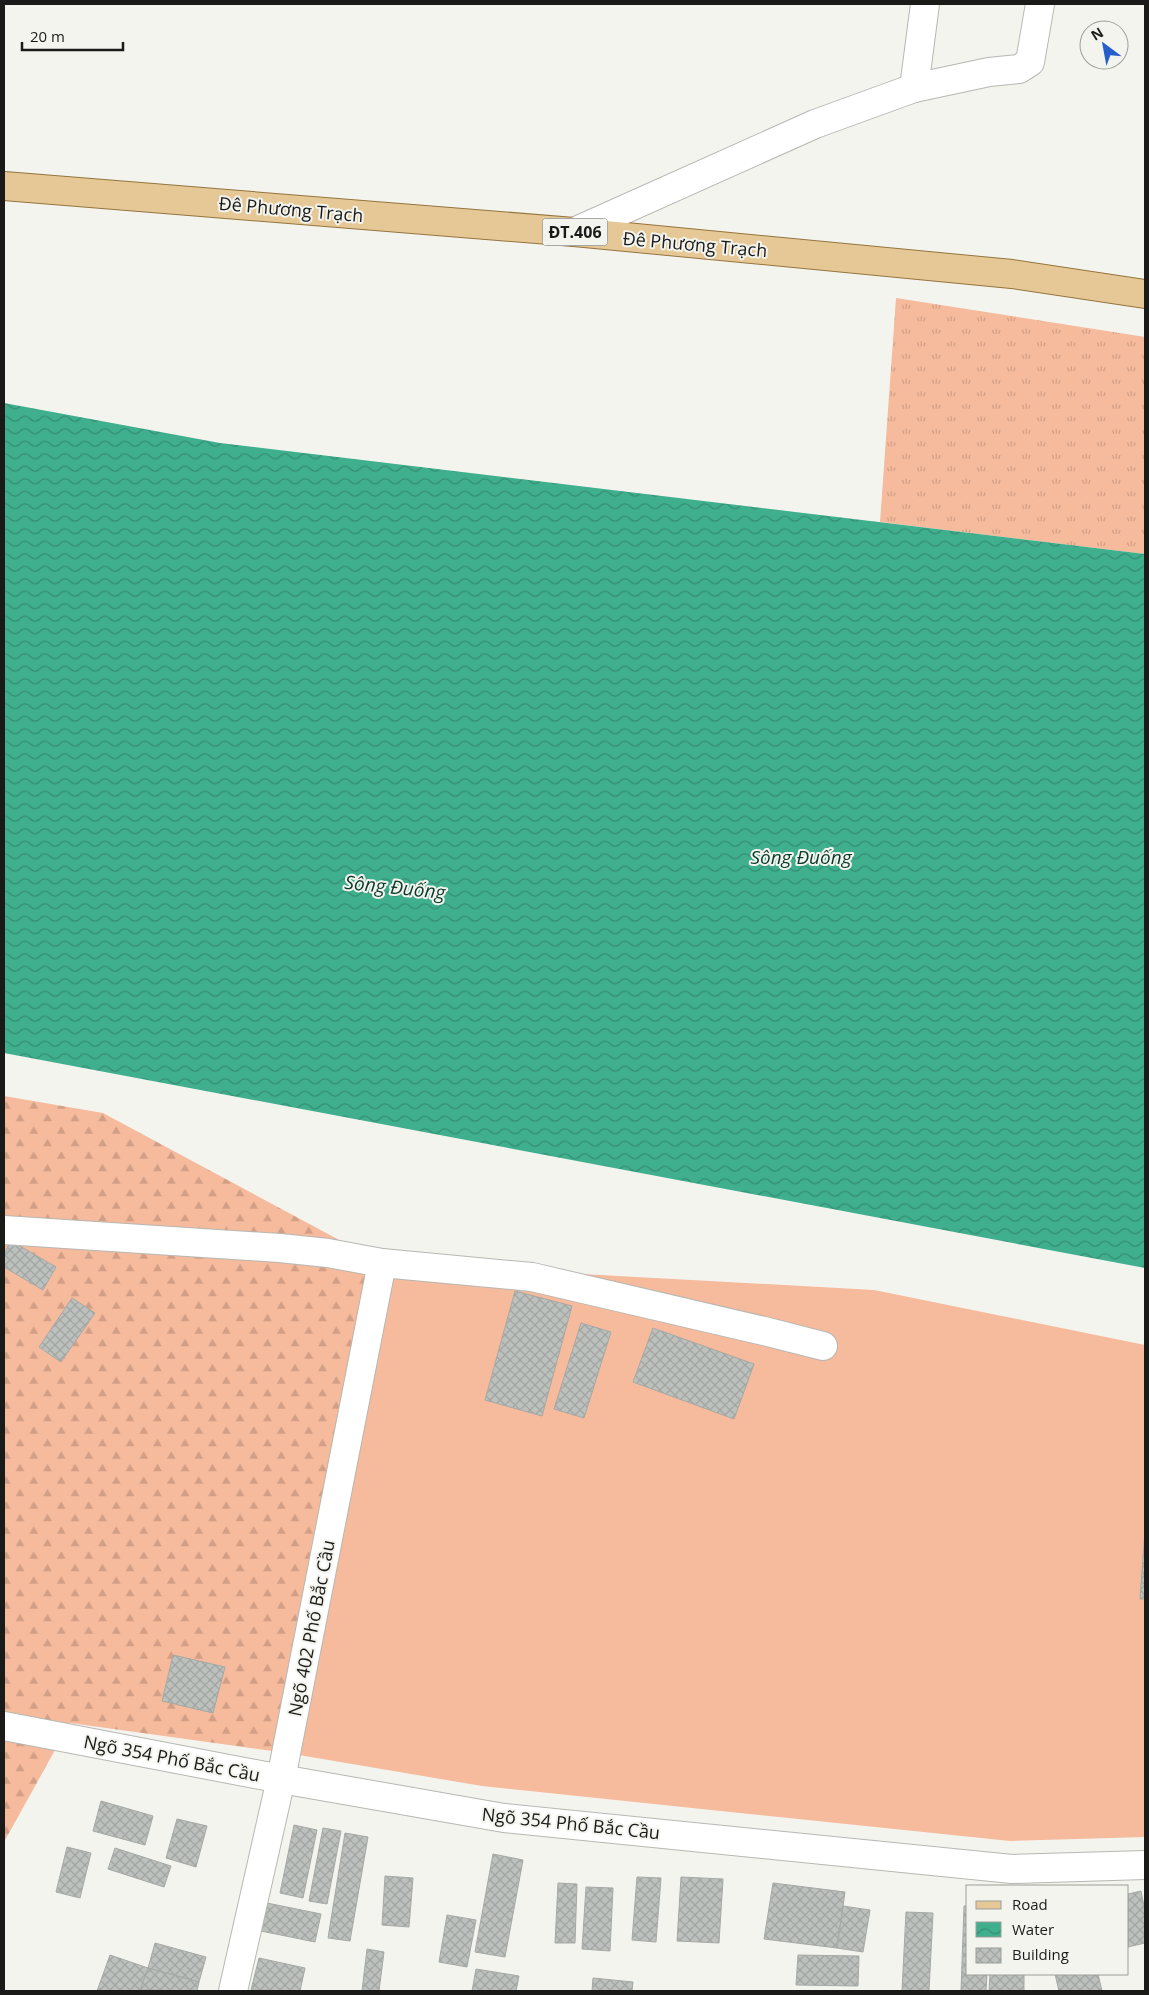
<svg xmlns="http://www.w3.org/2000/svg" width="1149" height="1995" font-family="'Open Sans',sans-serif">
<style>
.grass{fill:url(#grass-tufts)}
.forest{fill:url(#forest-firs)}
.garden{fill:#f6ba9c}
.water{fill:url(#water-waves)}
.building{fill:url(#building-cross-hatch);stroke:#a5a9a5}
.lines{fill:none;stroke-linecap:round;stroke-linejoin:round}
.minor-casing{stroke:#b7b7b3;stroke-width:30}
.major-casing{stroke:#94743c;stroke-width:30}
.minor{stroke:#fff;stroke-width:28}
.major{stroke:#e6c896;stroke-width:28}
.labels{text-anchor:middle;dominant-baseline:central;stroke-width:4;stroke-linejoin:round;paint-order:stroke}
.shield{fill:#f4f4ef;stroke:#5b5b58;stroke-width:1}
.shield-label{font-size:16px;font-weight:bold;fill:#1a1a18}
.street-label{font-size:18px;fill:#1a1a18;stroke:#f4f4ef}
.water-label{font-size:19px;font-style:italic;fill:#093b2d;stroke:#f4f4ef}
</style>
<defs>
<pattern id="grass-tufts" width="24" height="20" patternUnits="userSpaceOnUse" patternTransform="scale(1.25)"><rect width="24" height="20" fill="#f6ba9c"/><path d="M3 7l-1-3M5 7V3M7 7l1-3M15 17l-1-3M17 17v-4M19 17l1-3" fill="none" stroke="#d29f86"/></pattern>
<pattern id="forest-firs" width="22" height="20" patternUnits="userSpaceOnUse" patternTransform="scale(1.25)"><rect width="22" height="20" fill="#f6ba9c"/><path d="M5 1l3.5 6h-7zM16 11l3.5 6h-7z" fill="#d29f86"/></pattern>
<pattern id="water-waves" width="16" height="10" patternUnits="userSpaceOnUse" patternTransform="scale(1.25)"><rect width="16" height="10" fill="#3faf8e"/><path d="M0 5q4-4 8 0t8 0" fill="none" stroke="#348e73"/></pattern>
<pattern id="building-cross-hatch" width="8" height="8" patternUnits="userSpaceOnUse" patternTransform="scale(1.25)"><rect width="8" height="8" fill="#bdc1bd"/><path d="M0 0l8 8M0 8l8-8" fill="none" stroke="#a2a5a2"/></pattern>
</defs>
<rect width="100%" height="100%" fill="#f4f4ef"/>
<!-- grass -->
<path class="grass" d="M896 298 1145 337V554L880 522Z"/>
<!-- forest -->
<path class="forest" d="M4 1096 103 1113 382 1263 287 1753 70 1723 4 1842Z"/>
<!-- garden -->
<path class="garden" d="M382 1263 874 1290 1145 1345V1837L1010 1841 482 1786 287 1753Z"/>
<!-- water -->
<path class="water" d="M4 403 220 443 1145 554V1268L4 1053Z"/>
<!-- building -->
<g class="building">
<path d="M11 1241 56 1267 43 1290 4 1267V1254Z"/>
<path d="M515 1291 572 1306 542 1416 485 1400Z"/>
<path d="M72 1298 95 1313 61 1362 39 1347Z"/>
<path d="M581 1323 611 1332 584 1418 554 1409Z"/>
<path d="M653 1328 754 1364 734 1419 633 1382Z"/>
<path d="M1145 1531V1599H1140Z"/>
<path d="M173 1655 225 1667 213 1713 162 1701Z"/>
<path d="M101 1801 153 1816 145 1845 93 1831Z"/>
<path d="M177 1819 207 1826 196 1867 166 1858Z"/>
<path d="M294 1825 317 1830 303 1898 280 1893Z"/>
<path d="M323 1828 341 1831 327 1904 309 1901Z"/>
<path d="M345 1833 368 1837 350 1941 328 1938Z"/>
<path d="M67 1847 91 1853 80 1898 56 1892Z"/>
<path d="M115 1848 171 1866 164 1887 108 1869Z"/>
<path d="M493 1854 523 1860 505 1957 475 1952Z"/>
<path d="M385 1876 413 1878 409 1927 382 1925Z"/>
<path d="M637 1877 661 1878 656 1942 632 1940Z"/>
<path d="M681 1877 723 1879 719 1943 677 1941Z"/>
<path d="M558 1883 577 1884 575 1943H555Z"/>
<path d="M773 1883 845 1892 837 1948 764 1939Z"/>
<path d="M586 1887 613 1888 610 1951 582 1949Z"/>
<path d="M1141 1891 1145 1911V1943L1128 1947V1894Z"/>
<path d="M267 1903 321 1914 315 1942 261 1931Z"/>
<path d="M843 1906 870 1910 863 1952 837 1948Z"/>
<path d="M964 1906H968V1974H987L986 1991H961Z"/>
<path d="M906 1912 933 1913 929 1991H902Z"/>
<path d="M447 1915 476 1920 467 1967 439 1962Z"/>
<path d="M155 1943 206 1957 199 1982 148 1968Z"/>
<path d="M367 1949 384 1952 379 1991H362Z"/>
<path d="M110 1955 148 1968 140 1991H97Z"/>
<path d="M798 1955 859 1956 858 1986 796 1985Z"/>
<path d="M259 1958 305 1968 300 1991 251 1990Z"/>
<path d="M148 1968 199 1982 197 1991 140 1990Z"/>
<path d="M476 1969 519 1976 516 1991H472Z"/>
<path d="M990 1974H1024V1991H989Z"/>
<path d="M1055 1974H1098L1102 1991H1059Z"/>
<path d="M593 1978 633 1982 632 1991H592Z"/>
</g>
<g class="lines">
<defs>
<g id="minor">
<path d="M914 88 989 72 1019 69 1030 62 1040 4"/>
<path d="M574 232 815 124 914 88 925 4"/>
<path d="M4 1230 280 1248 328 1253 382 1263 532 1277 764 1331 823 1346"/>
<path d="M4 1726 281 1779 504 1818 1012 1869 1145 1865"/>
<path d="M233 1991 281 1779 382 1263"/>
</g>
<path id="major" d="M4 186 574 232 1012 274 1145 294"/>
</defs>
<!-- minor casing -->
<use href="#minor" class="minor-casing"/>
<!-- major casing -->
<use href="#major" class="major-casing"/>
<!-- minor -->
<use href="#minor" class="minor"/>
<!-- major -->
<use href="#major" class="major"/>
</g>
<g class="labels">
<!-- shield labels -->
<rect class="shield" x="542.5" y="218.5" width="65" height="27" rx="4"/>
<g class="shield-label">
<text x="575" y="232">ĐT.406</text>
</g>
<!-- street labels -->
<g class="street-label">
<text transform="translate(291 209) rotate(5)">Đê Phương Trạch</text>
<text transform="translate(695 244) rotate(5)">Đê Phương Trạch</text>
<text transform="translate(311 1628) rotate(-79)">Ngõ 402 Phố Bắc Cầu</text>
<text transform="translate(172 1758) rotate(11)">Ngõ 354 Phố Bắc Cầu</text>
<text transform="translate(571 1823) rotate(6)">Ngõ 354 Phố Bắc Cầu</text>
</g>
<!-- water labels -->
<g class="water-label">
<text x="801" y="857">Sông Đuống</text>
<text transform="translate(395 887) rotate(6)">Sông Đuống</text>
</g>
</g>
<!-- border -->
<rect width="1149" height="1995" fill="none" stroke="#1a1a18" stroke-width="10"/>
<!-- legend -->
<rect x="966" y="1885" width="162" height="90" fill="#f4f4ef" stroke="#9d9d99"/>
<rect x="976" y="1901" width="25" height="8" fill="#e6c896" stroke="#9d9d99"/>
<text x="1012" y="1910" font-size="15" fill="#1a1a18">Road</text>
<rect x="976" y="1922" width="25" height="15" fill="url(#water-waves)" stroke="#9d9d99"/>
<text x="1012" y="1935" font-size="15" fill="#1a1a18">Water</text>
<rect x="976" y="1948" width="25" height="15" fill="url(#building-cross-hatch)" stroke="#9d9d99"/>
<text x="1012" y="1960" font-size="15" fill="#1a1a18">Building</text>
<!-- north arrow -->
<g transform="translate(1104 45) rotate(328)"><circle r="24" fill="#f4f4ef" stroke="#9d9d99"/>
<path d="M0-4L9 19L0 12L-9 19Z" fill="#255fcc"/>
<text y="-8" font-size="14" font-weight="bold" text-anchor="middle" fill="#1a1a18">N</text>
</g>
<!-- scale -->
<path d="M22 42v8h101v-8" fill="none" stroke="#1a1a18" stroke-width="2.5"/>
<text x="30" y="42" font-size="15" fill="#1a1a18" stroke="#f4f4ef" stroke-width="4" paint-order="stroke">20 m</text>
</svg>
